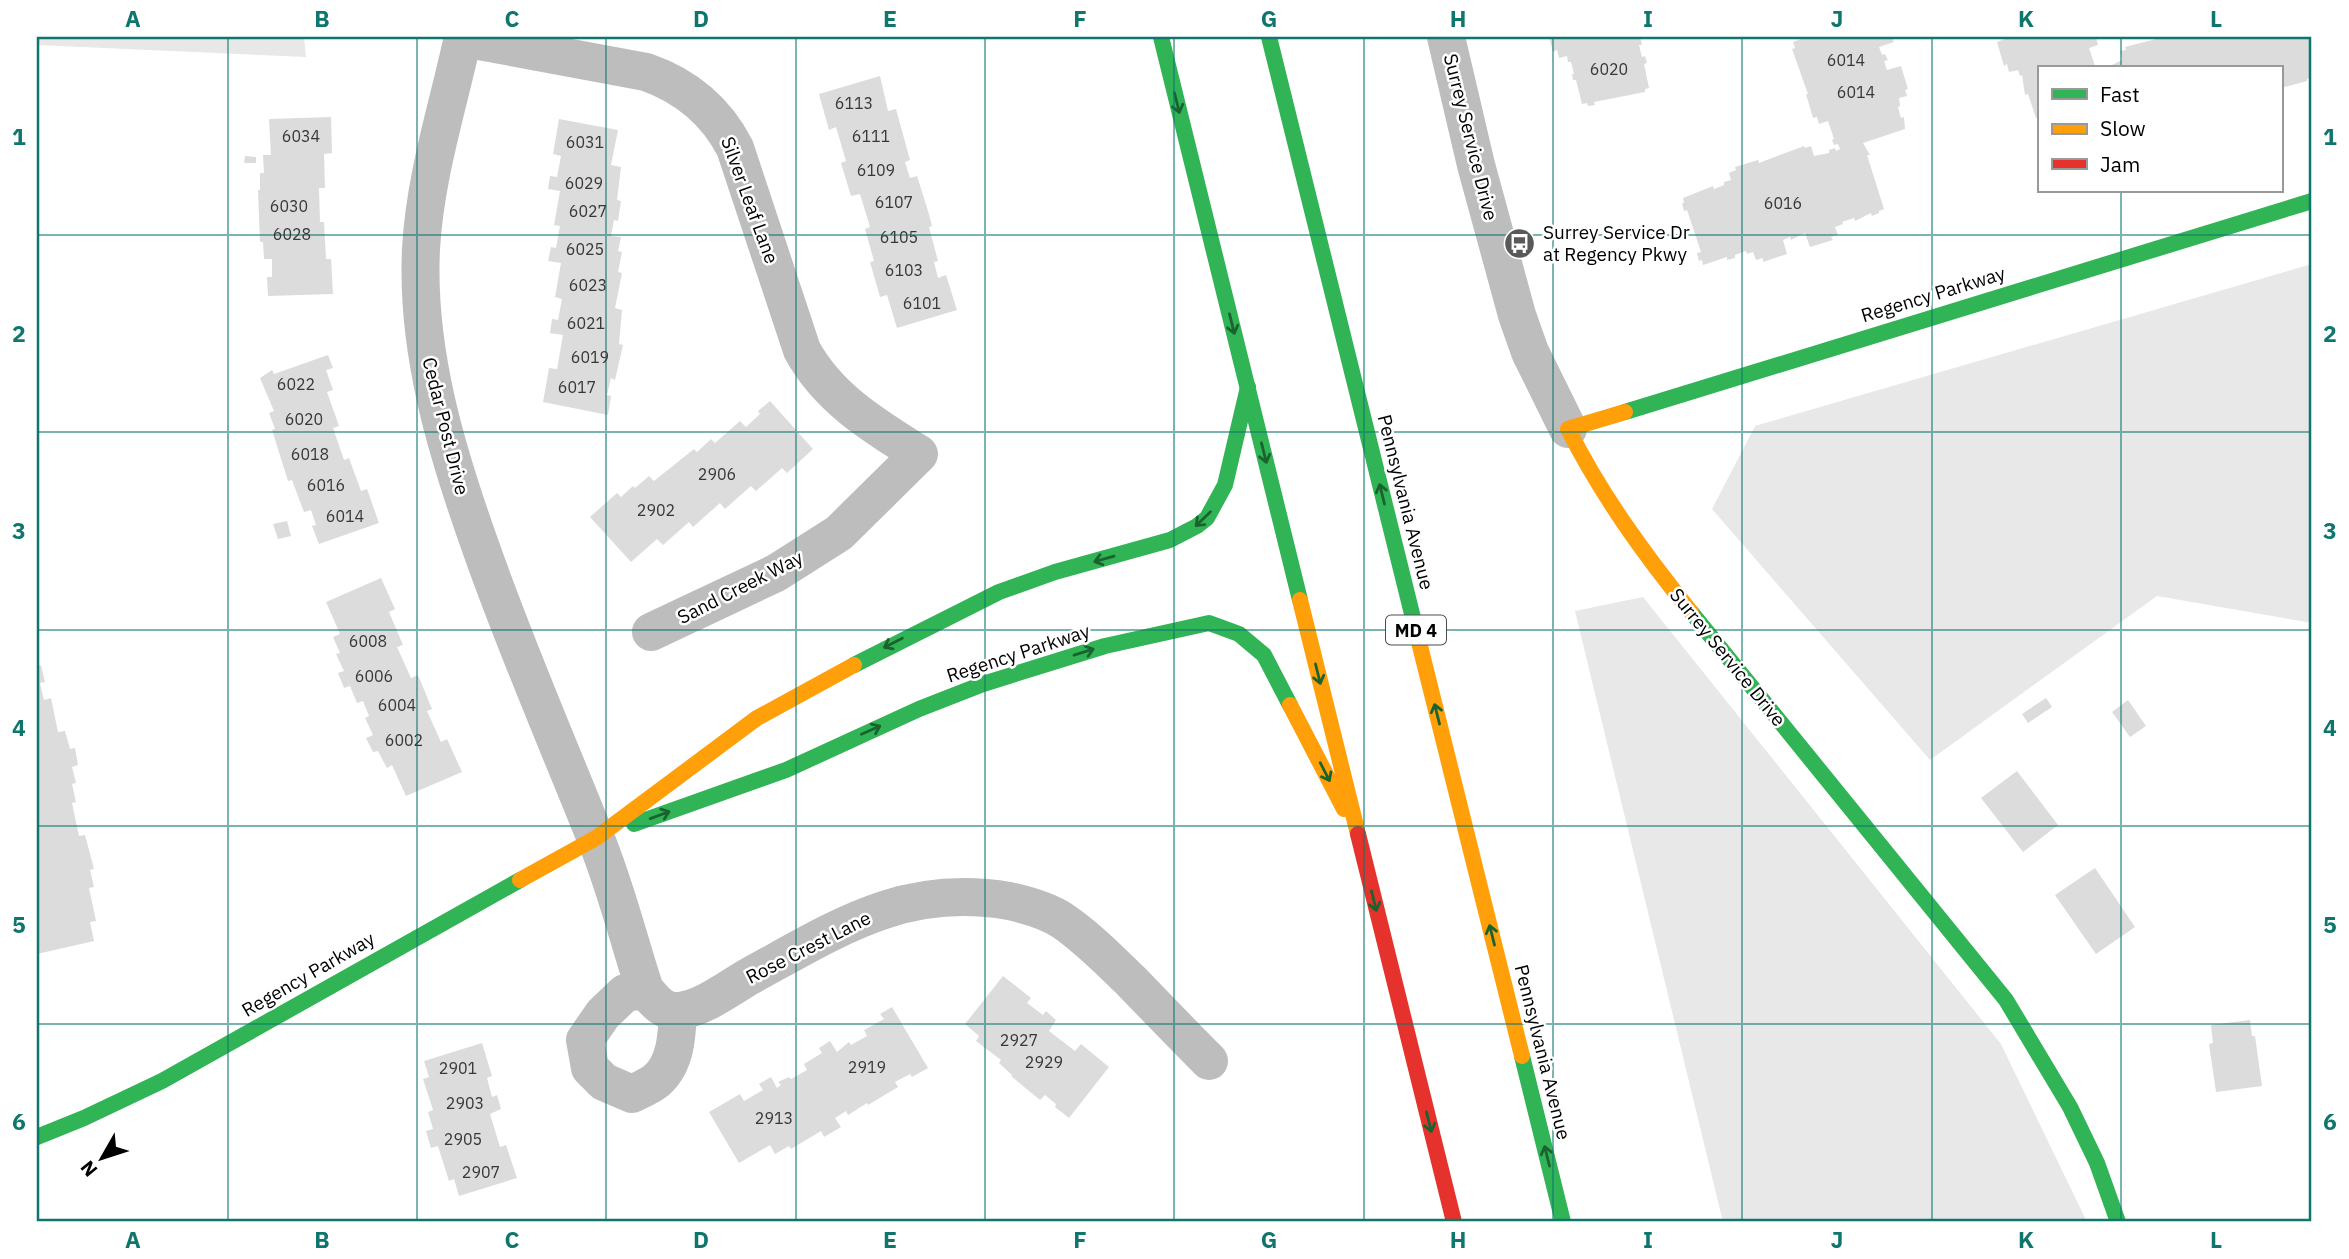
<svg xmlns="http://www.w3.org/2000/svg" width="2349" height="1259" font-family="'IBM Plex Sans',sans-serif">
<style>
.green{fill:#e8e8e8}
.building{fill:#dcdcdc}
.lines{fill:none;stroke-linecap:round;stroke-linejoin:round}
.street{stroke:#bdbdbd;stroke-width:38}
.fast{stroke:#30b455;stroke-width:16}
.slow{stroke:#ff9f0a;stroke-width:16}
.jam{stroke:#e5322d;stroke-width:16}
.oneway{stroke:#1a632f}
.grid{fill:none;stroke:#0f766e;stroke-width:2;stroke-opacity:0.55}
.labels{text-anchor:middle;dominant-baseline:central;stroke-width:5;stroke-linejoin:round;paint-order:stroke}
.number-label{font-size:16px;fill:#373737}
.shield{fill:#fff;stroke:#4c4c4c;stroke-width:2}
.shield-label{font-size:18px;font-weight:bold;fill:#000}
.street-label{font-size:19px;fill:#000;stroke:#fff}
.poi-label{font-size:19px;fill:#000;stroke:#fff;text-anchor:start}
.neatline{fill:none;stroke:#0f766e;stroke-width:2.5}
.grid-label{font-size:23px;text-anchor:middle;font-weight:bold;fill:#0f766e}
</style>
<rect width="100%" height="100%" fill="#fff"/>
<!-- green -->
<g class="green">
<path d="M37 37H304L306 57 37 45Z"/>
<path d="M2312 264V623L2157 596 1930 760 1712 509 1755 426Z"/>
<path d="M1643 597 2001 1044 2087 1222H1723L1575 611Z"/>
</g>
<!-- building -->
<g class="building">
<path d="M1549 37H1640L1642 45H1639L1642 57 1645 56 1647 63 1644 64 1649 88 1645 89V92L1594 102 1595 105 1588 106 1587 103 1582 104 1576 80H1573L1572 74H1574L1571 62H1568L1567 56 1559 58 1557 50 1553 52Z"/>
<path d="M1800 37H1892L1894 42 1879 47 1882 55 1885 54 1888 60 1884 61 1887 70 1901 66 1908 89 1905 90 1907 96 1899 98 1900 106 1898 107 1901 118 1904 117 1905 129 1863 143 1870 155H1867L1884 209 1879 211V213L1872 216 1871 213 1855 221 1854 218 1842 222 1843 224 1835 227 1838 235 1831 237 1833 240 1810 247 1805 233 1791 240 1790 237 1783 240 1787 254 1763 262V258L1756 260 1753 252 1747 254 1746 251 1735 255V258L1727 260V257L1703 265 1702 260 1699 261 1697 253 1701 252 1687 210 1684 211 1682 203H1684L1683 198 1713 186 1714 189 1724 185V182L1731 180 1729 173 1736 170 1735 167 1758 160 1759 163 1804 146 1805 148 1811 146 1814 156 1829 153V150L1835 148 1836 151 1840 149 1838 144 1834 145 1832 140 1834 139 1828 121 1819 124 1817 117 1813 118 1806 94H1808L1792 49 1795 48 1793 42 1801 39Z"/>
<path d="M2010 37H2096L2098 45 2089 48 2095 66 2093 68H2039V117L2036 118 2028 94 2025 95 2022 75 2020 76 2018 70 2009 72 2007 64 2004 66 1997 42Z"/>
<path d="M2164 37H2312V77L2307 79V81L2281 88V68H2106L2122 60 2120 51 2126 50 2125 47Z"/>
<path d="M880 76 888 111 896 109 910 160 905 162 910 178 917 176 928 211 932 226 929 227 938 261 934 262 938 278 946 275 957 310 897 328 887 295 880 297 870 262 874 261 865 229 870 227 860 194 851 196 841 163 846 161 836 127 829 130 819 94Z"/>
<path d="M331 117 332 153 324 154 325 188H319L320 222H324L326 259H331L333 294 268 296 267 277H272V259H264L263 242H260L258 190H260V173H264L263 155H271L269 119Z"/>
<path d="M559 119 618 130 611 165 621 167 617 200 621 201 618 221 614 220 611 236 621 237 618 251 622 252 618 272 622 273 615 308 622 310 619 344 623 345 615 380 611 378 607 395 611 396 608 415 543 402 549 368 557 369 563 335 550 333 552 319 558 320 562 299 555 297 561 263 548 261 551 247 556 248 560 226 554 225 560 191 548 189 550 176 557 177 561 156 553 154Z"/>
<path d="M245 156 256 157V163H244Z"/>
<path d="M328 355 333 368 326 370 333 390 327 392 339 426 333 428 344 460 349 458 361 491 367 489 379 523 319 544 312 526 316 525 311 510 304 512 292 480 288 481 272 430 275 429 269 413 274 411 260 378 272 370 274 374Z"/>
<path d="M770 401 813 449 787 473 782 468 756 491 751 486 725 509 720 503 693 527 689 522 663 545 657 539 631 562 590 517 617 493 621 497 633 486 635 488 649 476 654 481 694 449 697 452 711 439 715 443 740 421 746 427 760 414 758 411Z"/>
<path d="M287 521 291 536 278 539 273 524Z"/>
<path d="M381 578 395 609 389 612 403 645 397 647 411 678 418 675 432 709 427 711 441 742 447 739 462 772 406 796 392 765 387 768 378 751 373 752 366 738 373 735 365 718 369 716 363 701 357 703 350 686 344 688 338 673 344 671 336 654 340 653 333 637 340 634 326 602Z"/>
<path d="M41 665 45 682 40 683 44 700 51 698 58 732 65 731 70 749 75 748 78 765 72 767 76 783 72 784 76 802 72 803 79 836 85 835 94 869 90 870 94 887 89 888 96 921 90 922 94 941 37 954V666Z"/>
<path d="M2046 698 2052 707 2028 723 2022 714Z"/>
<path d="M2128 700 2146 726 2130 737 2112 712Z"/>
<path d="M2017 771 2058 825 2023 852 1981 798Z"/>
<path d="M2095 868 2135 927 2096 954 2055 895Z"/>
<path d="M1003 976 1031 998 1027 1003 1043 1015 1046 1011 1056 1020 1049 1031 1075 1051 1081 1044 1109 1067 1069 1118 1055 1107 1056 1104 1045 1095 1040 1100 1011 1076 1012 1075 999 1063 1001 1060 976 1041 979 1036 965 1024Z"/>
<path d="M892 1007 928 1068 912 1077 910 1074 895 1082 898 1087 868 1105 867 1103 848 1115 846 1111 835 1118 841 1127 824 1137 821 1131 791 1149 789 1146 775 1154 770 1145 739 1163 709 1112 740 1094 744 1101 763 1090 759 1084 771 1077 777 1088 781 1085 778 1082 789 1077 791 1079 807 1070 804 1064 822 1053 819 1048 830 1041 837 1052 849 1042 851 1045 867 1036 864 1030 884 1019 880 1014Z"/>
<path d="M2250 1020 2252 1036H2255L2262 1086 2216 1092 2209 1044 2213 1043 2211 1025Z"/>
<path d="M482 1043 492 1076 487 1078 492 1097 497 1095 501 1109 490 1114 500 1147 506 1145 517 1178 459 1196 454 1179 449 1181 438 1146 431 1148 426 1131 433 1129 428 1112 433 1110 423 1079 429 1077 424 1061Z"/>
</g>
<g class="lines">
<!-- street -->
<g class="street">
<path d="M463 37C448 107 425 176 421 249 416 352 447 453 481 548 515 645 556 739 594 834 615 884 628 938 645 990 654 1000 663 1013 679 1011 704 1008 729 988 750 976 838 928 904 883 1009 901 1027 905 1048 911 1063 921 1088 938 1110 961 1131 981 1157 1008 1183 1035 1209 1061"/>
<path d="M1446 37 1476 165 1517 315 1530 352 1568 429"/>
<path d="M463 38 646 72C686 86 716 111 735 148L802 350C828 398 874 426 919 454L839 533 776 573 651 632"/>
<path d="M645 990 625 993 603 1014 585 1040 590 1068 604 1082 632 1094C640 1090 650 1086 657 1080 676 1063 677 1035 678 1011"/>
</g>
<!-- fast -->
<g class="fast">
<path d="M1161 37 1300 600"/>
<path d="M1269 37 1417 634"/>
<path d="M1625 412 2312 201"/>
<path d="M1691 612 2006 1000 2070 1107 2097 1163 2118 1222"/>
<path d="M854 665 999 592 1055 572 1170 540 1197 526 1207 518 1225 485 1248 387"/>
<path d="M634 824 786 770 919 709 983 684 1105 646 1209 623 1239 634 1264 655 1290 705"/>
<path d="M1522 1056 1563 1222"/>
<path d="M37 1137 84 1118 162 1081 520 880"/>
</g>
<!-- slow -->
<g class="slow">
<path d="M1625 412 1568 429C1602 496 1644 554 1691 612"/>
<path d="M1300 600 1358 834"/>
<path d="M1417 634 1522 1056"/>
<path d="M1290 705 1344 809"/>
<path d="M520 880 596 838 757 718 854 665"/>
</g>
<!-- jam -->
<path class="jam" d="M1358 834 1454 1222"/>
</g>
<!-- one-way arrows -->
<defs><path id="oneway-shaft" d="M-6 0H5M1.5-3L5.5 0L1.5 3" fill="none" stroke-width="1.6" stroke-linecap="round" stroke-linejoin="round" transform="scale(1.75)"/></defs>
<g class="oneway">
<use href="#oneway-shaft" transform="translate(1177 103) rotate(76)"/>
<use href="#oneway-shaft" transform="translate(1232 324) rotate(76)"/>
<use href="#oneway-shaft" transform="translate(1264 453) rotate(76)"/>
<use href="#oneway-shaft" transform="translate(1382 494) rotate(-104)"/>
<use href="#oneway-shaft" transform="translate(1203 519) rotate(136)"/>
<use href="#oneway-shaft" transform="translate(1104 559) rotate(164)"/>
<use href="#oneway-shaft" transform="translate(893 643) rotate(153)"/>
<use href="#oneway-shaft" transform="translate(1084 652) rotate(-17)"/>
<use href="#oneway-shaft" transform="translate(1318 674) rotate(76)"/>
<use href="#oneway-shaft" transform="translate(1437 714) rotate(-104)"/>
<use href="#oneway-shaft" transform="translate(871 730) rotate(-24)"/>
<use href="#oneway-shaft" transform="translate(1325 772) rotate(63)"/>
<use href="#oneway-shaft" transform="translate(660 815) rotate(-20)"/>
<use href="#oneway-shaft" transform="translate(1374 901) rotate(76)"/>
<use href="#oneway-shaft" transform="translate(1492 935) rotate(-104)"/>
<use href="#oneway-shaft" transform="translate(1429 1122) rotate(76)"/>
<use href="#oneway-shaft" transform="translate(1547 1156) rotate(-104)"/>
</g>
<!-- grid -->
<path class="grid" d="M228 37V1222M417 37V1222M606 37V1222M796 37V1222M985 37V1222M1174 37V1222M1364 37V1222M1553 37V1222M1742 37V1222M1932 37V1222M2121 37V68M2121 191V1222M37 235H2312M37 432H2312M37 630H2312M37 826H2312M37 1024H2312"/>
<!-- icons -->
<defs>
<symbol id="bus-disc" viewBox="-11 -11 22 22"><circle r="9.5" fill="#595959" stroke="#fff"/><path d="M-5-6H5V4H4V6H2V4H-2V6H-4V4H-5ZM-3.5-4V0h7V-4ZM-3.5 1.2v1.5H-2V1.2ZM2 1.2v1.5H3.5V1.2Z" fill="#fff"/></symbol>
</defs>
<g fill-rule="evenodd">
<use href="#bus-disc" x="1502" y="226" width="35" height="35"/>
</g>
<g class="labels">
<!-- number labels -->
<g class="number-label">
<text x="1846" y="60">6014</text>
<text x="1609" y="69">6020</text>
<text x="1856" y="92">6014</text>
<text x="854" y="103">6113</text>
<text x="301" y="136">6034</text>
<text x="871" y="136">6111</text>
<text x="585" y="142">6031</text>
<text x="876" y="170">6109</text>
<text x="584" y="183">6029</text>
<text x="894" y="202">6107</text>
<text x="1783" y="203">6016</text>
<text x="289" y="206">6030</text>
<text x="588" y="211">6027</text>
<text x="292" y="234">6028</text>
<text x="899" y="237">6105</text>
<text x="585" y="249">6025</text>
<text x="904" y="270">6103</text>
<text x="588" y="285">6023</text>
<text x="922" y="303">6101</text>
<text x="586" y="323">6021</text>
<text x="590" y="357">6019</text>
<text x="296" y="384">6022</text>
<text x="577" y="387">6017</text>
<text x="304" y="419">6020</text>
<text x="310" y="454">6018</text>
<text x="717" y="474">2906</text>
<text x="326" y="485">6016</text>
<text x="656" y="510">2902</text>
<text x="345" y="516">6014</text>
<text x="368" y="641">6008</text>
<text x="374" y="676">6006</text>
<text x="397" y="705">6004</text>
<text x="404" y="740">6002</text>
<text x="1019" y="1040">2927</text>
<text x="1044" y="1062">2929</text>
<text x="867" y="1067">2919</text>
<text x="458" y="1068">2901</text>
<text x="465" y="1103">2903</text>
<text x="774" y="1118">2913</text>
<text x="463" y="1139">2905</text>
<text x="481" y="1172">2907</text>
</g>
<!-- shield labels -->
<rect class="shield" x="1386" y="615.5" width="60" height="29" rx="5"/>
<g class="shield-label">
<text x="1416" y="630">MD 4</text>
</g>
<!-- street labels -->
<g class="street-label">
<text transform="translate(1471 137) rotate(76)">Surrey Service Drive</text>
<text transform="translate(750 200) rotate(70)">Silver Leaf Lane</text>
<text transform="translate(1933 294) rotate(-17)">Regency Parkway</text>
<text transform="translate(446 426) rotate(76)">Cedar Post Drive</text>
<text transform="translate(1406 502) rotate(76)">Pennsylvania Avenue</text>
<text transform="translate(740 587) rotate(-27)">Sand Creek Way</text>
<text transform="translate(1018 653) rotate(-18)">Regency Parkway</text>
<text transform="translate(1728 657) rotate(51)">Surrey Service Drive</text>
<text transform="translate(808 947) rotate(-27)">Rose Crest Lane</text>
<text transform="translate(308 974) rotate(-30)">Regency Parkway</text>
<text transform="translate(1543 1052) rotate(76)">Pennsylvania Avenue</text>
</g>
<!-- poi labels -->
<g class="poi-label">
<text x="1543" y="232">Surrey Service Dr<tspan x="1543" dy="22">at Regency Pkwy</tspan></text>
</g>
</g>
<!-- border -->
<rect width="2349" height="1259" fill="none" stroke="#ffffff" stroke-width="77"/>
<!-- legend -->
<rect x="2038" y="66" width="245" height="126" fill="#ffffff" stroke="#999999" stroke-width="2"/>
<rect x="2052" y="89" width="35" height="10" fill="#30b455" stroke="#999999" stroke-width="2"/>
<text x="2100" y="102" font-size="21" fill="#000000">Fast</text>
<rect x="2052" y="124" width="35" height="10" fill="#ff9f0a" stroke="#999999" stroke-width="2"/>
<text x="2100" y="136" font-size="21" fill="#000000">Slow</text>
<rect x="2052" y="159" width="35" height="10" fill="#e5322d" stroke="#999999" stroke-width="2"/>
<text x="2100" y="172" font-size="21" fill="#000000">Jam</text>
<!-- north arrow -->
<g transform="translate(102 1158) rotate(231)" stroke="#ffffff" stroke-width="5" paint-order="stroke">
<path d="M0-5L12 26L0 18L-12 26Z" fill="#000000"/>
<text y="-10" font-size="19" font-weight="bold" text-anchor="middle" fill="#000000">N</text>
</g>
<rect x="38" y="38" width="2272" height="1182" class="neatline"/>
<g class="grid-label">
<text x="133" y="27">A</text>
<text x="322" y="27">B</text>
<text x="512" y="27">C</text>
<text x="701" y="27">D</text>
<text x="890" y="27">E</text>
<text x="1080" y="27">F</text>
<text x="1269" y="27">G</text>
<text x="1458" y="27">H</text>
<text x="1648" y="27">I</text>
<text x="1837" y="27">J</text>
<text x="2026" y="27">K</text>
<text x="2216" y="27">L</text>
<text x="19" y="145">1</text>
<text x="2330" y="145">1</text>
<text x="19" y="342">2</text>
<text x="2330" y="342">2</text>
<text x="19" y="539">3</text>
<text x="2330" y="539">3</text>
<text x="19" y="736">4</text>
<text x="2330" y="736">4</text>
<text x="19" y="933">5</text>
<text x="2330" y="933">5</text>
<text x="19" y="1130">6</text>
<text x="2330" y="1130">6</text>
<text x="133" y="1248">A</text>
<text x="322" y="1248">B</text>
<text x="512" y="1248">C</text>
<text x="701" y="1248">D</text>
<text x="890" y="1248">E</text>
<text x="1080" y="1248">F</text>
<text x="1269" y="1248">G</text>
<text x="1458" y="1248">H</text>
<text x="1648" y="1248">I</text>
<text x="1837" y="1248">J</text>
<text x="2026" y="1248">K</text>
<text x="2216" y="1248">L</text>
</g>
</svg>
